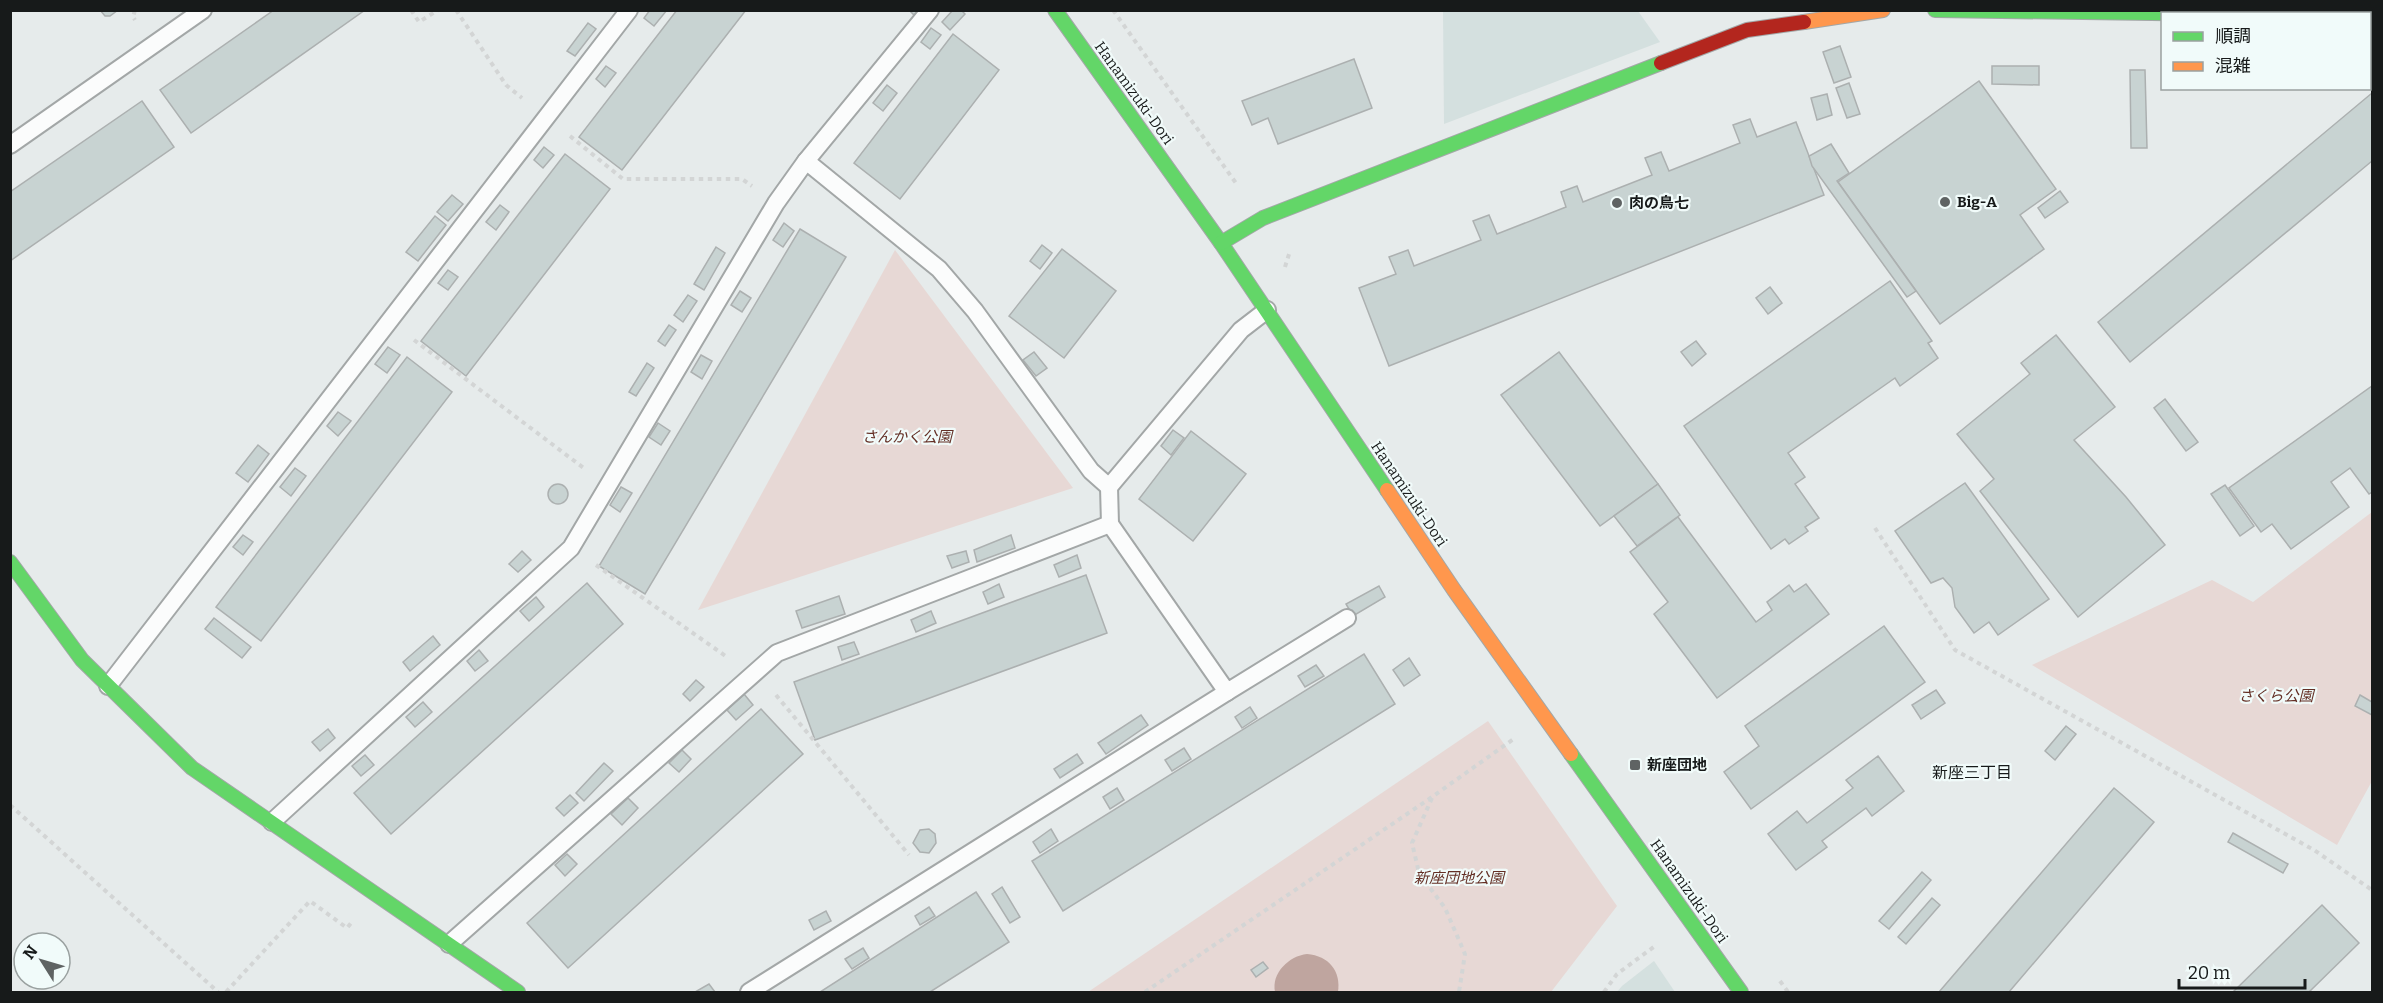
<svg xmlns="http://www.w3.org/2000/svg" width="2383" height="1003" font-family="Bitter,'Noto Sans JP',serif">
<style>
.built{fill:#d4e0df}
.green{fill:#e7d8d5}
.water{fill:#bfa59f}
.building{fill:#c8d3d2;stroke:#acb0b0;stroke-width:1.5}
.lines{fill:none;stroke-linecap:round;stroke-linejoin:round}
.lane-casing{stroke:#a3a7a7;stroke-width:20}
.fast-casing{stroke:#a3a7a7;stroke-width:16}
.slow-casing{stroke:#a3a7a7;stroke-width:16}
.jam-casing{stroke:#a3a7a7;stroke-width:16}
.path{stroke:#d3d5d5;stroke-width:4;stroke-dasharray:4.5 4.5;stroke-linecap:butt}
.lane{stroke:#fbfcfc;stroke-width:16}
.fast{stroke:#63d668;stroke-width:14}
.slow{stroke:#ff974d;stroke-width:14}
.jam{stroke:#b3261e;stroke-width:14}
.poi-dot{fill:#5f6363;stroke:#f1fbfa;stroke-width:2}
.labels{text-anchor:middle;dominant-baseline:central;stroke-width:4.5;stroke-linejoin:round;paint-order:stroke}
.street-label{font-size:15px;fill:#171a1a;stroke:#f1fbfa}
.poi-label{font-size:15px;font-weight:bold;fill:#171a1a;stroke:#f1fbfa;text-anchor:start}
.park-label{font-size:15px;font-style:italic;fill:#642f25;stroke:#f1fbfa}
.neighbourhood-label{font-size:16px;fill:#171a1a;stroke:#f1fbfa}
</style>
<rect width="100%" height="100%" fill="#e6ebeb"/>
<!-- built -->
<g class="built">
<path d="M1443 11H1638L1660 42 1444 124Z"/>
<path d="M1654 961 1675 992H1617L1622 986Z"/>
</g>
<!-- green -->
<g class="green">
<path d="M895 250 1073 488 698 610Z"/>
<path d="M2372 512V781L2337 845 2032 665 2212 580 2253 602Z"/>
<path d="M1488 721 1617 906 1551 992H1088Z"/>
</g>
<!-- water -->
<path class="water" d="M1307 954C1329 956 1341 971 1338 992H1275C1271 973 1289 956 1307 954Z"/>
<!-- building -->
<g class="building">
<path d="M100 10H118L110 16H105Z"/>
<path d="M274 10H365L191 133 160 90Z"/>
<path d="M650 10H667L654 26 644 18Z"/>
<path d="M677 10H746L622 170 579 137Z"/>
<path d="M909 10H923L917 18Z"/>
<path d="M953 10H961L965 14 950 30 942 22Z"/>
<path d="M588 23 596 29 575 56 567 51Z"/>
<path d="M931 28 941 35 930 49 921 42Z"/>
<path d="M953 34 999 70 900 199 854 163Z"/>
<path d="M1840 46 1851 77 1834 83 1823 52Z"/>
<path d="M1354 59 1372 108 1278 144 1268 118 1252 125 1242 101Z"/>
<path d="M606 66 616 73 605 87 596 79Z"/>
<path d="M1992 66H2039V85L1992 84Z"/>
<path d="M2130 70H2145L2147 148H2131Z"/>
<path d="M1979 81 2056 189 2020 215 2044 249 1940 324 1838 182Z"/>
<path d="M1849 83 1860 114 1847 118 1836 88Z"/>
<path d="M887 85 897 93 883 111 873 103Z"/>
<path d="M2372 93V161L2130 362 2098 322Z"/>
<path d="M1827 94 1832 115 1817 120 1811 98Z"/>
<path d="M142 101 174 147 10 261V192Z"/>
<path d="M1750 119 1757 137 1796 122 1824 195 1389 366 1359 288 1396 274 1389 257 1408 250 1414 266 1481 240 1473 221 1489 215 1497 234 1566 207 1561 192 1577 186 1583 202 1652 175 1645 158 1661 152 1669 171 1740 143 1733 125Z"/>
<path d="M1831 144 1849 173 1837 181 1916 291 1907 297 1812 166 1809 156Z"/>
<path d="M544 147 554 155 543 168 534 160Z"/>
<path d="M565 154 610 189 466 376 421 341Z"/>
<path d="M2060 191 2068 202 2045 218 2038 208Z"/>
<path d="M452 195 463 204 448 221 437 212Z"/>
<path d="M500 205 509 212 496 230 486 222Z"/>
<path d="M435 216 446 225 418 261 406 252Z"/>
<path d="M784 223 794 231 783 247 773 240Z"/>
<path d="M800 229 846 257 645 594 599 566Z"/>
<path d="M1042 245 1052 253 1040 269 1030 261Z"/>
<path d="M716 247 725 253 704 290 694 284Z"/>
<path d="M1062 249 1116 291 1064 358 1009 316Z"/>
<path d="M448 270 458 277 448 290 438 283Z"/>
<path d="M1890 281 1932 341 1928 343 1938 358 1900 386 1895 378 1788 453 1805 477 1795 484 1819 518 1805 527 1808 531 1789 544 1785 539 1771 549 1684 426Z"/>
<path d="M1770 287 1782 303 1768 314 1756 298Z"/>
<path d="M740 291 751 298 742 312 731 305Z"/>
<path d="M688 295 697 301 683 322 674 315Z"/>
<path d="M669 325 676 330 665 346 658 341Z"/>
<path d="M2056 335 2115 407 2074 440 2126 497 2165 545 2078 617 1980 491 1994 479 1957 434 2030 374 2021 363Z"/>
<path d="M1696 341 1706 354 1692 366 1681 352Z"/>
<path d="M388 347 400 355 387 373 375 364Z"/>
<path d="M1034 352 1047 368 1036 376 1023 360Z"/>
<path d="M1559 352 1658 484 1600 526 1501 395Z"/>
<path d="M701 355 712 361 702 379 691 372Z"/>
<path d="M407 357 452 392 261 641 216 607Z"/>
<path d="M647 363 654 368 636 396 629 392Z"/>
<path d="M2372 386V492L2369 494 2350 468 2331 482 2349 507 2291 549 2272 524 2261 532 2229 488Z"/>
<path d="M2165 399 2198 442 2186 451 2154 408Z"/>
<path d="M338 412 351 421 338 436 327 426Z"/>
<path d="M658 423 670 431 661 445 649 437Z"/>
<path d="M1173 430 1184 438 1171 455 1161 446Z"/>
<path d="M1191 431 1246 474 1193 541 1139 499Z"/>
<path d="M258 445 269 454 248 482 236 473Z"/>
<path d="M295 468 306 476 291 496 280 487Z"/>
<path d="M1965 483 2049 599 1998 635 1989 622 1974 633 1955 607 1952 588 1943 578 1931 583 1895 531Z"/>
<circle cx="558" cy="494" r="10"/>
<path d="M1658 484 1680 515 1637 546 1614 516Z"/>
<path d="M2225 485 2254 526 2240 536 2211 494Z"/>
<path d="M621 487 632 493 620 512 610 505Z"/>
<path d="M1678 517 1756 622 1772 610 1767 602 1789 585 1794 592 1806 584 1829 614 1717 698 1654 614 1668 602 1630 552Z"/>
<path d="M243 535 253 542 243 555 233 547Z"/>
<path d="M1011 535 1015 548 977 562 974 550Z"/>
<path d="M522 551 531 560 518 572 509 564Z"/>
<path d="M966 551 969 562 952 568 947 556Z"/>
<path d="M1077 555 1081 568 1059 577 1054 565Z"/>
<path d="M1086 575 1107 633 815 740 794 682Z"/>
<path d="M587 583 623 624 391 834 354 793Z"/>
<path d="M999 584 1004 597 988 604 983 592Z"/>
<path d="M1379 586 1385 597 1353 616 1346 604Z"/>
<path d="M839 596 845 614 802 628 796 611Z"/>
<path d="M536 597 544 607 529 621 520 611Z"/>
<path d="M931 611 936 623 916 632 911 620Z"/>
<path d="M214 618 251 647 242 658 205 629Z"/>
<path d="M1884 626 1925 682 1751 809 1724 772 1759 746 1745 726Z"/>
<path d="M433 636 440 645 410 671 403 662Z"/>
<path d="M854 642 859 654 842 660 838 647Z"/>
<path d="M479 650 488 661 475 671 467 661Z"/>
<path d="M1364 654 1395 704 1063 911 1032 861Z"/>
<path d="M1409 658 1420 675 1404 686 1393 670Z"/>
<path d="M1316 665 1324 676 1305 687 1298 676Z"/>
<path d="M696 680 704 687 690 701 683 694Z"/>
<path d="M1936 690 1945 703 1921 719 1912 705Z"/>
<path d="M744 694 753 705 736 720 727 710Z"/>
<path d="M2360 695 2372 702V715L2355 706Z"/>
<path d="M423 702 432 712 415 727 406 717Z"/>
<path d="M1250 707 1257 718 1242 728 1235 717Z"/>
<path d="M761 709 803 754 568 968 527 923Z"/>
<path d="M1141 715 1148 725 1106 754 1098 743Z"/>
<path d="M2066 726 2076 734 2055 760 2045 751Z"/>
<path d="M328 729 335 738 320 751 312 742Z"/>
<path d="M1184 748 1191 759 1172 771 1165 760Z"/>
<path d="M682 750 691 759 679 772 669 763Z"/>
<path d="M1077 754 1083 763 1060 778 1054 769Z"/>
<path d="M365 755 374 765 361 776 352 766Z"/>
<path d="M1878 756 1904 791 1872 816 1866 808 1822 841 1827 847 1796 870 1768 834 1797 811 1807 823 1853 788 1846 780Z"/>
<path d="M604 763 613 771 584 801 576 793Z"/>
<path d="M1117 788 1124 800 1110 809 1103 797Z"/>
<path d="M2114 788 2154 822 2009 992H1939Z"/>
<path d="M570 795 578 803 564 816 556 808Z"/>
<path d="M628 798 638 808 622 825 611 814Z"/>
<path d="M929 829 935 834 936 843 929 853 920 852 913 843 920 830Z"/>
<path d="M1051 829 1058 841 1040 853 1033 842Z"/>
<path d="M2233 833 2288 864 2283 873 2228 842Z"/>
<path d="M567 854 577 864 565 876 555 865Z"/>
<path d="M1922 872 1931 880 1889 929 1879 921Z"/>
<path d="M1002 887 1020 917 1010 923 992 894Z"/>
<path d="M976 892 1009 942 930 992H820Z"/>
<path d="M1932 898 1940 905 1906 944 1898 937Z"/>
<path d="M2322 905 2359 943 2309 992H2233Z"/>
<path d="M929 907 935 916 920 925 915 916Z"/>
<path d="M826 911 831 921 814 930 809 920Z"/>
<path d="M863 948 869 958 852 969 845 959Z"/>
<path d="M1263 962 1268 968 1256 977 1251 970Z"/>
<path d="M709 984 715 992H695Z"/>
</g>
<g class="lines">
<defs>
<g id="lane">
<path d="M2251 14V10"/>
<path d="M10 145 203 10"/>
<path d="M806 161 939 269 975 311 1091 471 1109 487 1241 330 1267 310"/>
<path d="M1109 487 1110 524 1227 692 1347 618"/>
<path d="M108 686 629 10"/>
<path d="M272 822 571 548 776 203 806 161 930 10"/>
<path d="M449 944 777 653 1110 524"/>
<path d="M749 992 1227 692"/>
</g>
<g id="fast">
<path d="M1055 10 1221 243 1387 490"/>
<path d="M1935 10 2219 14"/>
<path d="M2370 14H2372"/>
<path d="M1221 243 1263 218 1661 63"/>
<path d="M10 562 82 660 192 768 518 992"/>
<path d="M1571 754 1741 992"/>
</g>
<g id="slow">
<path d="M1804 22 1883 10"/>
<path d="M1387 490 1454 590 1571 754"/>
</g>
<path id="jam" d="M1661 63 1747 30 1804 22"/>
</defs>
<!-- lane casing -->
<use href="#lane" class="lane-casing"/>
<!-- fast casing -->
<use href="#fast" class="fast-casing"/>
<!-- slow casing -->
<use href="#slow" class="slow-casing"/>
<!-- jam casing -->
<use href="#jam" class="jam-casing"/>
<!-- path -->
<g class="path">
<path d="M135 10 133 17 135 20"/>
<path d="M411 10 419 22 438 10"/>
<path d="M456 10 506 85 522 98"/>
<path d="M1113 10 1238 186"/>
<path d="M570 136 623 179H742L752 186"/>
<path d="M1285 267 1290 251"/>
<path d="M414 340 585 469"/>
<path d="M1875 528 1955 650 2314 850 2372 890"/>
<path d="M596 565 727 657"/>
<path d="M776 695 909 855"/>
<path d="M1432 798 1412 843 1419 873 1445 908 1465 954 1459 992"/>
<path d="M10 805 218 992"/>
<path d="M1780 981 1788 992"/>
<path d="M226 992 310 901 347 928 351 923"/>
<path d="M1145 992 1432 797 1515 738"/>
<path d="M1604 992 1617 974 1655 946"/>
</g>
<!-- lane -->
<use href="#lane" class="lane"/>
<!-- fast -->
<use href="#fast" class="fast"/>
<!-- slow -->
<use href="#slow" class="slow"/>
<!-- jam -->
<use href="#jam" class="jam"/>
</g>
<!-- markers -->
<g class="poi-dot">
<circle cx="1945" cy="202" r="6"/>
<circle cx="1617" cy="203" r="6"/>
<rect x="1629" y="759" width="12" height="12" rx="3"/>
</g>
<g class="labels">
<!-- street labels -->
<g class="street-label">
<text transform="translate(1134 93) rotate(54)">Hanamizuki-Dori</text>
<text transform="translate(1409 494) rotate(56)">Hanamizuki-Dori</text>
<text transform="translate(1689 891) rotate(55)">Hanamizuki-Dori</text>
</g>
<!-- poi labels -->
<g class="poi-label">
<text x="1957" y="202">Big-A</text>
<text x="1629" y="203">肉の鳥七</text>
<text x="1647" y="765">新座団地</text>
</g>
<!-- park labels -->
<g class="park-label">
<text x="907" y="437">さんかく公園</text>
<text x="2276" y="696">さくら公園</text>
<text x="1459" y="878">新座団地公園</text>
</g>
<!-- neighbourhood labels -->
<g class="neighbourhood-label">
<text x="1972" y="772">新座三丁目</text>
</g>
</g>
<!-- border -->
<rect width="2383" height="1003" fill="none" stroke="#171a1a" stroke-width="24"/>
<!-- legend -->
<rect x="2161" y="12" width="210" height="78" fill="#f1fbfa" stroke="#9aa1a0" stroke-width="1.5"/>
<rect x="2173" y="32" width="30" height="9" fill="#63d668" stroke="#9aa1a0" stroke-width="1.5"/>
<text x="2215" y="42" font-size="18" fill="#171a1a">順調</text>
<rect x="2173" y="62" width="30" height="9" fill="#ff974d" stroke="#9aa1a0" stroke-width="1.5"/>
<text x="2215" y="72" font-size="18" fill="#171a1a">混雑</text>
<!-- north arrow -->
<g transform="translate(42 961) rotate(307)"><circle r="28" fill="#f1fbfa" stroke="#9aa1a0" stroke-width="1.5"/>
<path d="M0-4.5L10 22L0 15L-10 22Z" fill="#5f6363"/>
<text y="-9" font-size="16" font-weight="bold" text-anchor="middle" fill="#171a1a">N</text>
</g>
<!-- scale -->
<path d="M2179 979v9h126v-9" fill="none" stroke="#171a1a" stroke-width="3"/>
<text x="2188" y="979" font-size="18" fill="#171a1a" stroke="#f1fbfa" stroke-width="4.5" paint-order="stroke">20 m</text>
</svg>
